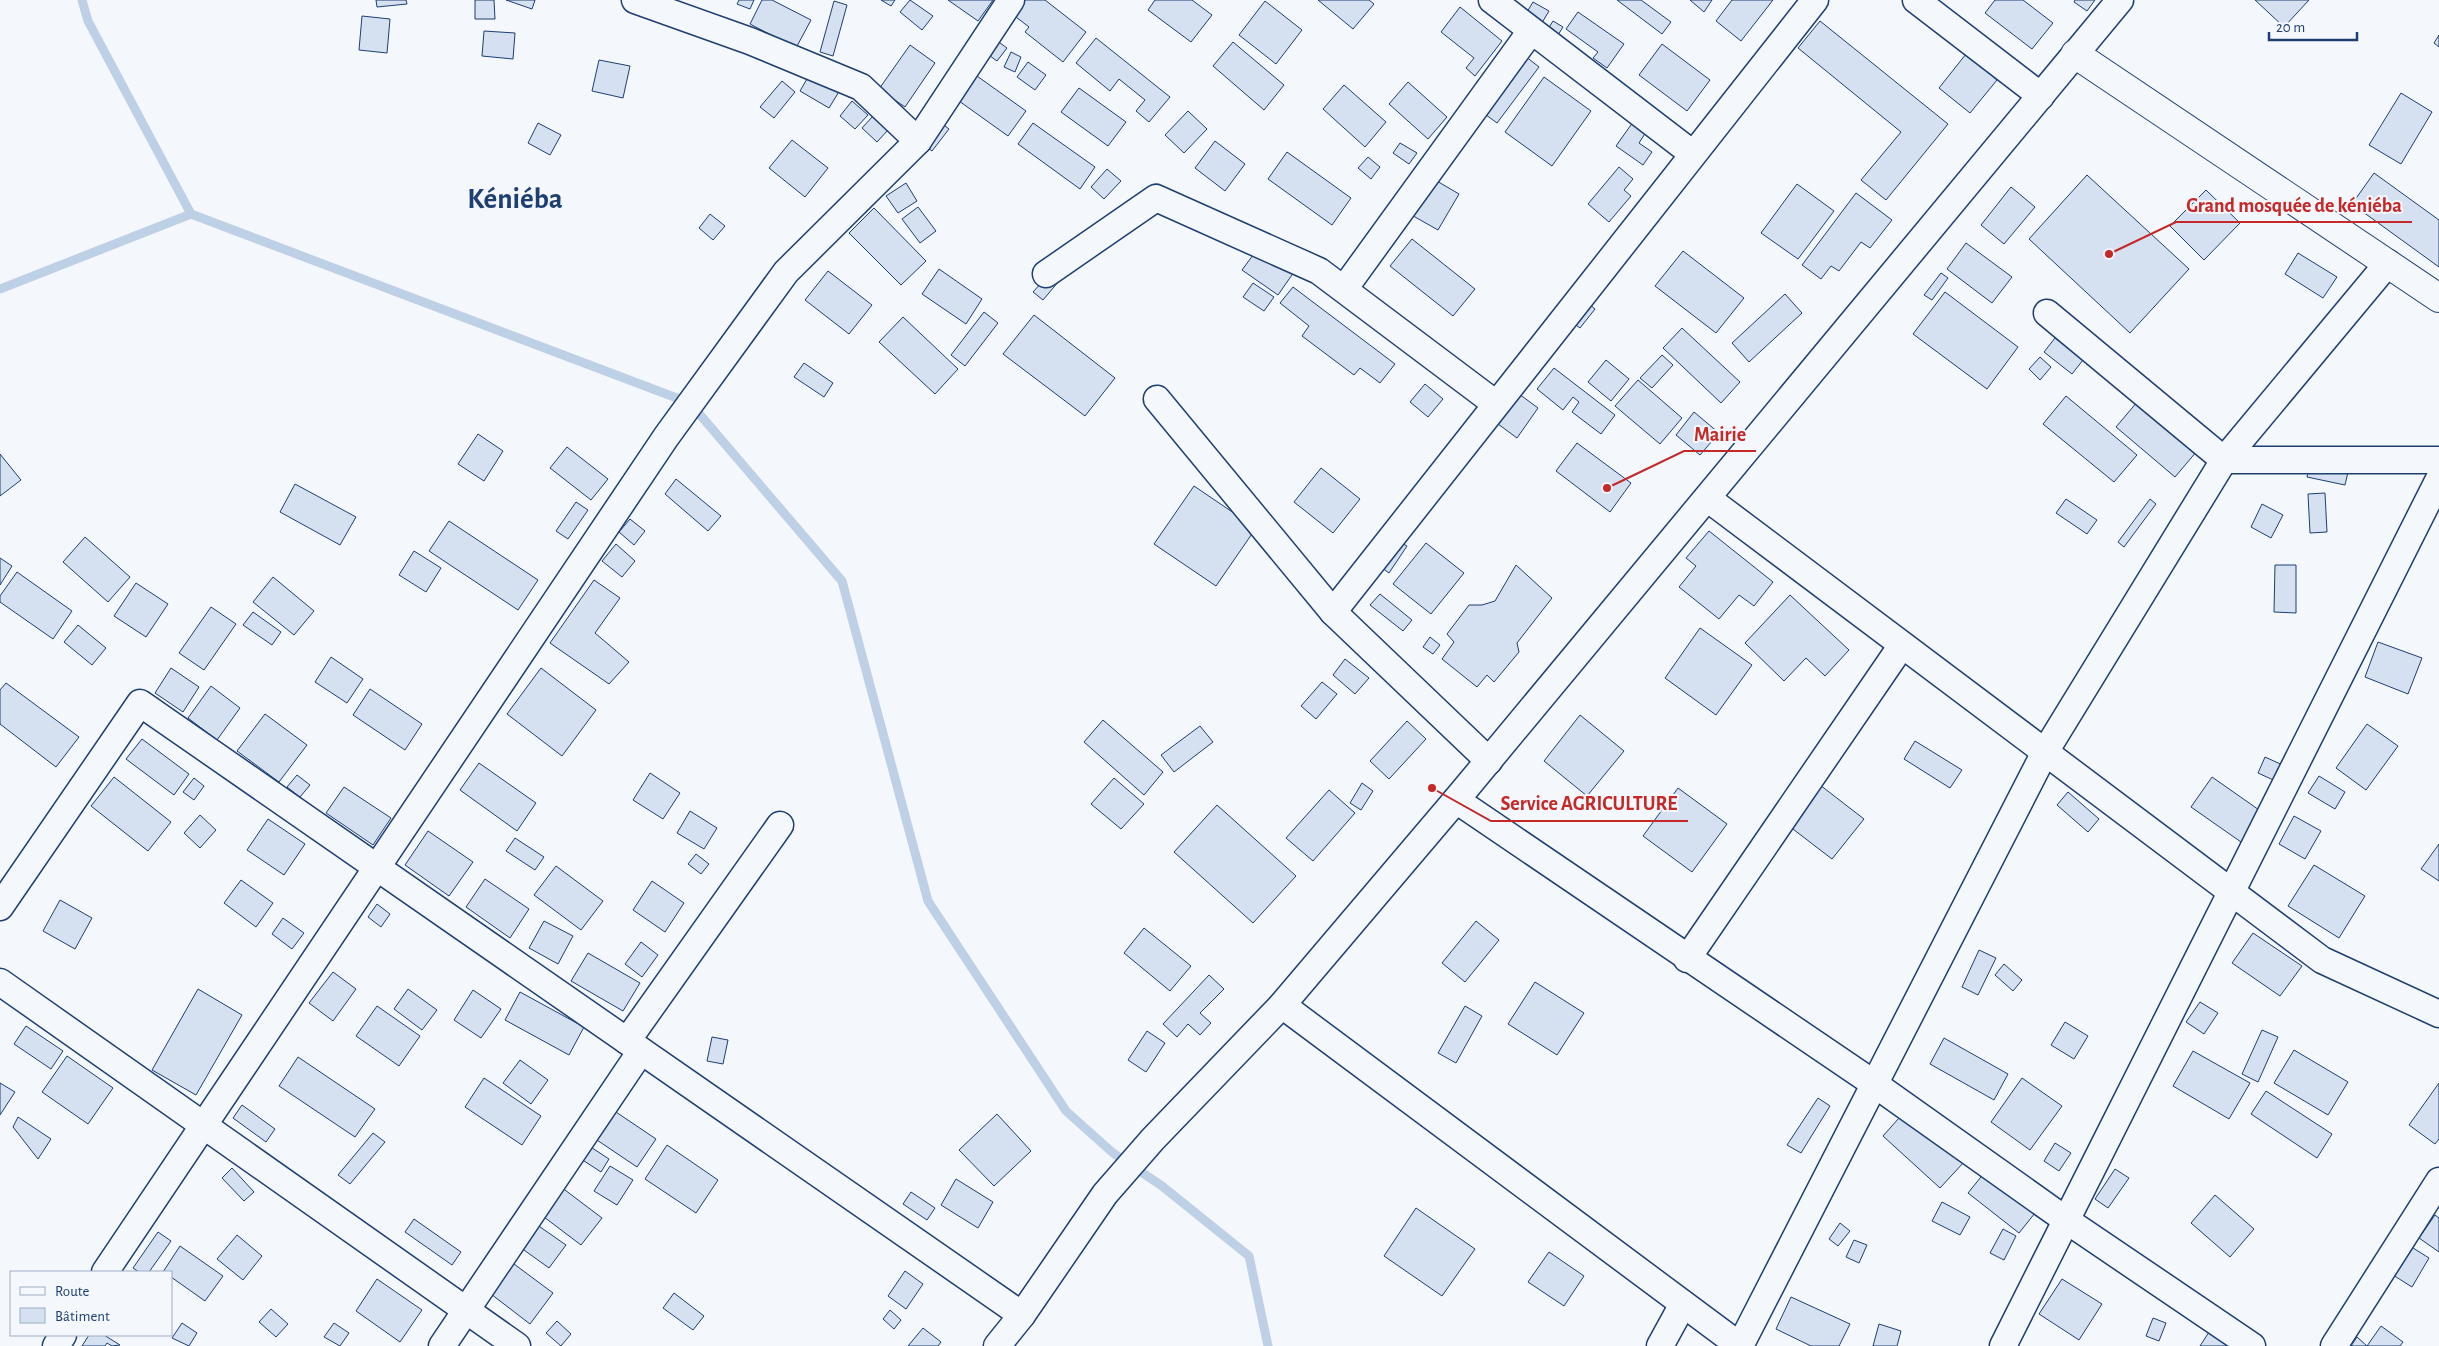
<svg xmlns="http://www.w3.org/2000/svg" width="2439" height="1346" font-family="'Alegreya Sans',sans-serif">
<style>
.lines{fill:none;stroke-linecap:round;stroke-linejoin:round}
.stream{stroke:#bed0e5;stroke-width:9}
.building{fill:#d5e0f0;stroke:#1d3f73}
.minor-casing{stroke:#1d3f73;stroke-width:29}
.tertiary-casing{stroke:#1d3f73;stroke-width:30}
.minor{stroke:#f4f7fb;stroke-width:26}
.tertiary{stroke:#f4f7fb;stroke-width:28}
.labels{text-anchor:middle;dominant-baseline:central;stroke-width:4;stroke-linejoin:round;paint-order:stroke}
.town-label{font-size:29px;font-weight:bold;fill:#1d3f73;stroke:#f4f7fb}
.leader{fill:none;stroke:#c62828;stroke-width:2}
.callout-dot{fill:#c62828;stroke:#f4f7fb;stroke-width:2}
.callout-label{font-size:20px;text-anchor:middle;font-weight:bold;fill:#c62828;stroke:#f4f7fb;stroke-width:4;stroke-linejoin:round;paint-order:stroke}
</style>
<rect width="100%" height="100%" fill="#f4f7fb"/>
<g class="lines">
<!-- stream -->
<g class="stream">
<path d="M82 0 88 21 191 214"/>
<path d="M0 289 191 214 690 403 842 581 928 901 1066 1111 1113 1153 1162 1186 1249 1256 1268 1346"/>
</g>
</g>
<!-- building -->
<g class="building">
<path d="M376 0H406L407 4 377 7Z"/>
<path d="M475 0H494L495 19H475Z"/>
<path d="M506 0H535L532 9Z"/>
<path d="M739 0H754L750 9 737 4Z"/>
<path d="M762 0H772L811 20 796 48 750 24Z"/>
<path d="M881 0H895L891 6Z"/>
<path d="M910 0 933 16 922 30 900 12Z"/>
<path d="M948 0H993L978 21Z"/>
<path d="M1023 0H1045L1086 32 1063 62 1025 32 1029 27 1012 14Z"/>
<path d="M1155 0H1192L1212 15 1191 42 1148 10Z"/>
<path d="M1318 0H1369L1374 4 1353 29Z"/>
<path d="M1617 0H1641L1671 22 1662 34Z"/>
<path d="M1690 0H1712L1704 12Z"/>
<path d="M1732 0H1773L1741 41 1716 21Z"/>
<path d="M1995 0H2023L2053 23 2032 49 1985 13Z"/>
<path d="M2075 0H2095L2087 11 2074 2Z"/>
<path d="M2255 0H2309L2284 27Z"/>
<path d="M834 1 847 5 833 56 820 52Z"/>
<path d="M1265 1 1302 30 1276 64 1239 35Z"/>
<path d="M1533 2 1549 11 1540 26 1524 17Z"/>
<path d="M1460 7 1502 41 1475 76 1466 68 1474 58 1441 32Z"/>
<path d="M1578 12 1624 44 1607 68 1593 58 1598 52 1566 29Z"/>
<path d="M362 16 390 19 387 53 359 50Z"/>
<path d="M1553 21 1563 27 1553 43 1543 37Z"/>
<path d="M1820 21 1948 124 1886 200 1861 180 1901 132 1798 48Z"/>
<path d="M484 31 515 33 513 59 482 56Z"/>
<path d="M2439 35V47L2434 43Z"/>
<path d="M1096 38 1170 97 1149 122 1136 111 1145 100 1119 79 1110 91 1076 63Z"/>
<path d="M996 40 1007 48 997 61 986 53Z"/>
<path d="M1233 42 1284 85 1264 110 1213 66Z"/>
<path d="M1662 44 1710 80 1687 111 1639 75Z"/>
<path d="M910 45 935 63 905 107 879 89Z"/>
<path d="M1011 52 1021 57 1015 72 1004 67Z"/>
<path d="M1520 52 1539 67 1497 123 1478 109Z"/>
<path d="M1966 54 1997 80 1970 113 1939 88Z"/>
<path d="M599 60 630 66 623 98 592 91Z"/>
<path d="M1028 62 1046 75 1035 90 1017 77Z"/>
<path d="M811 72 840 90 829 108 800 91Z"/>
<path d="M977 76 1026 111 1008 136 959 101Z"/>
<path d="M1544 77 1591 111 1552 166 1505 132Z"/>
<path d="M782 81 795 92 774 118 760 107Z"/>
<path d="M1408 82 1447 117 1428 139 1389 104Z"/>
<path d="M1344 85 1386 122 1365 147 1323 109Z"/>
<path d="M1079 88 1126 122 1108 146 1061 112Z"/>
<path d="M2401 93 2432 112 2401 164 2369 145Z"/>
<path d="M852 101 868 115 855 129 840 116Z"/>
<path d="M1188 111 1207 129 1184 153 1165 135Z"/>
<path d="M873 116 888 130 877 142 862 128Z"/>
<path d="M937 120 949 129 932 151 920 142Z"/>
<path d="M1633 122 1646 132 1639 143 1652 152 1643 165 1616 146Z"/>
<path d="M538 123 561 135 550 155 528 143Z"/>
<path d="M1033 123 1095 167 1080 189 1018 144Z"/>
<path d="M792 140 828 168 805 197 769 168Z"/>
<path d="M1215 141 1245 164 1225 191 1195 168Z"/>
<path d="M1400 143 1417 153 1409 164 1393 153Z"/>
<path d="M1287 152 1351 198 1332 225 1268 179Z"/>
<path d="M1368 157 1380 167 1371 179 1358 168Z"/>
<path d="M1619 167 1633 179 1624 190 1631 196 1609 222 1588 204Z"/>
<path d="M1107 169 1121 181 1104 199 1091 187Z"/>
<path d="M2374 173 2439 220V267L2352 204Z"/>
<path d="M2087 175 2189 269 2130 333 2029 239Z"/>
<path d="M1430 177 1459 194 1438 230 1408 213Z"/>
<path d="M906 183 917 201 898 213 886 196Z"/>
<path d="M1797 184 1834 211 1798 259 1761 233Z"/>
<path d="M2011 187 2035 207 2004 244 1981 225Z"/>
<path d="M2206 190 2240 223 2204 260 2170 226Z"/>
<path d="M1856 193 1892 220 1870 248 1861 242 1839 271 1831 266 1821 279 1802 265Z"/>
<path d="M918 207 936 231 920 243 902 219Z"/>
<path d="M874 208 926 261 901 285 849 233Z"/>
<path d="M710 214 725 226 713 240 699 228Z"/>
<path d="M1412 239 1475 289 1453 316 1390 266Z"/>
<path d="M1966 243 2012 277 1992 303 1947 269Z"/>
<path d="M1259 247 1294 272 1278 295 1242 270Z"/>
<path d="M1683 251 1744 298 1716 333 1655 286Z"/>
<path d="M2298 253 2337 277 2323 298 2285 274Z"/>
<path d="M939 269 982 299 966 324 922 294Z"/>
<path d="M828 271 872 305 849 334 805 300Z"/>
<path d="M1050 273 1059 281 1043 300 1033 292Z"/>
<path d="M1941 273 1948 278 1932 300 1924 295Z"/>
<path d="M1253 283 1274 297 1264 311 1243 297Z"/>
<path d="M1293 287 1395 364 1380 383 1360 368 1354 375 1302 336 1309 326 1280 303Z"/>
<path d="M1945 292 2018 347 1987 389 1913 334Z"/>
<path d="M1785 294 1802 313 1749 362 1732 343Z"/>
<path d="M1588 303 1595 309 1580 328 1573 323Z"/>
<path d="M984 312 998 323 965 366 951 355Z"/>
<path d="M1034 315 1115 378 1085 416 1003 354Z"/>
<path d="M903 317 958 369 935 394 879 342Z"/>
<path d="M1682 328 1740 382 1721 403 1663 348Z"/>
<path d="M2055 338 2083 360 2072 374 2044 352Z"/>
<path d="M1662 355 1673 365 1652 388 1640 378Z"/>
<path d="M2040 357 2051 367 2040 380 2029 369Z"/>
<path d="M1606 360 1629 379 1611 401 1588 382Z"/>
<path d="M804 363 833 383 824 397 794 377Z"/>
<path d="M1554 368 1615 415 1601 434 1572 412 1579 402 1573 397 1563 410 1537 389Z"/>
<path d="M1638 380 1682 418 1660 444 1615 406Z"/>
<path d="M1425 384 1443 399 1428 417 1410 402Z"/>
<path d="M1515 391 1538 408 1517 438 1494 421Z"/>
<path d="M2066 396 2137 455 2114 482 2043 424Z"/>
<path d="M2138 401 2197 451 2175 477 2116 427Z"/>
<path d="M1694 412 1719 433 1700 455 1676 435Z"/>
<path d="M478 434 503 451 484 481 458 464Z"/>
<path d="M1577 443 1631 483 1610 512 1556 471Z"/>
<path d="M567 447 608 479 591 500 550 468Z"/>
<path d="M0 454 21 480 0 496Z"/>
<path d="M2310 464 2348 472 2345 485 2307 477Z"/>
<path d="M1321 468 1360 499 1333 533 1294 502Z"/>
<path d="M676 479 721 516 708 531 665 494Z"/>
<path d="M295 484 356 517 340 545 280 512Z"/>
<path d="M1194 486 1256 528 1216 586 1154 544Z"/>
<path d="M2325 493 2327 532 2310 533 2308 494Z"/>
<path d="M2066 499 2097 520 2087 534 2056 513Z"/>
<path d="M2150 499 2156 504 2124 547 2118 542Z"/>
<path d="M576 502 588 510 568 539 556 531Z"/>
<path d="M2262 504 2283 515 2271 538 2251 527Z"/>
<path d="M630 519 645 531 634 545 619 532Z"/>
<path d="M449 521 538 580 518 610 429 551Z"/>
<path d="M1709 531 1773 582 1754 606 1739 595 1719 619 1679 587 1696 566 1686 558Z"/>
<path d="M85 537 130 577 108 602 63 562Z"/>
<path d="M1398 541 1407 546 1389 573 1381 567Z"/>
<path d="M1426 543 1464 573 1431 614 1393 584Z"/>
<path d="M616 544 635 561 622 577 602 561Z"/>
<path d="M414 551 441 568 426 592 399 575Z"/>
<path d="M0 558 12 566 0 585Z"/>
<path d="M1516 565 1552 598 1517 643 1519 652 1494 682 1487 675 1477 687 1442 659 1454 642 1447 634 1469 605H1482L1495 601Z"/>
<path d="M2275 565H2296V613L2274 612Z"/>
<path d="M17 572 72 611 53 639 0 602V596Z"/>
<path d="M273 577 314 611 294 635 253 602Z"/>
<path d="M594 580 620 598 595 633 629 662 609 684 550 643Z"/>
<path d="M136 583 168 604 146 637 114 616Z"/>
<path d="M1380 594 1412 620 1403 631 1370 605Z"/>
<path d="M1790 595 1849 650 1825 676 1806 658 1784 681 1745 643Z"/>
<path d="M211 607 236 624 204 670 179 653Z"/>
<path d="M253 612 281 632 272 645 243 625Z"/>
<path d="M78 625 106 648 92 665 64 642Z"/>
<path d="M1700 628 1752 665 1716 715 1665 678Z"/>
<path d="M1430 637 1440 645 1433 654 1423 647Z"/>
<path d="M2378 642 2422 658 2408 694 2365 677Z"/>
<path d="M331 657 363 679 347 703 315 682Z"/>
<path d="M1345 659 1369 678 1355 694 1333 675Z"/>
<path d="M171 668 199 687 183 712 155 693Z"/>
<path d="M541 668 596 710 562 756 507 714Z"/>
<path d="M1322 682 1337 694 1316 719 1301 706Z"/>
<path d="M6 683 79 737 56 767 0 724V690Z"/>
<path d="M211 686 240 708 217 740 188 718Z"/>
<path d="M370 689 422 724 405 750 353 715Z"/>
<path d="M265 714 307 745 279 782 237 751Z"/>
<path d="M1580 715 1624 751 1587 796 1544 761Z"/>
<path d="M1103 720 1163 772 1144 795 1084 742Z"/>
<path d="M1407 721 1426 739 1389 779 1370 761Z"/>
<path d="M2367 724 2398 746 2366 790 2336 768Z"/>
<path d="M1200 726 1213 742 1174 772 1161 755Z"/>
<path d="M142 739 189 774 174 795 126 759Z"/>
<path d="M1915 741 1962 770 1950 788 1904 759Z"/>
<path d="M2265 757 2287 767 2280 783 2258 773Z"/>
<path d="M479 763 536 803 517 831 460 790Z"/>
<path d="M650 773 680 793 663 819 633 800Z"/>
<path d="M297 775 310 785 300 797 287 787Z"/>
<path d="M2319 776 2345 792 2335 809 2308 793Z"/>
<path d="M114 777 171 822 148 851 91 806Z"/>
<path d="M2212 777 2262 812 2241 842 2191 807Z"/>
<path d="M194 778 204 786 194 800 183 792Z"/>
<path d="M1114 778 1144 804 1121 829 1091 804Z"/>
<path d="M1362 783 1373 791 1361 810 1350 803Z"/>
<path d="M1820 785 1864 819 1832 859 1789 826Z"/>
<path d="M344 787 391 818 373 845 326 813Z"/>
<path d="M1678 788 1727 824 1692 872 1643 836Z"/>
<path d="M1329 790 1355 813 1313 861 1286 838Z"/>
<path d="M2068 792 2099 819 2088 832 2057 805Z"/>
<path d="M1217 805 1296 876 1253 923 1174 852Z"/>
<path d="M690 811 717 828 704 849 677 833Z"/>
<path d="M200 815 216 830 200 848 184 833Z"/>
<path d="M2294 816 2321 831 2305 859 2279 844Z"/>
<path d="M268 819 305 844 284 875 247 850Z"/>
<path d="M428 831 473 862 449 896 405 865Z"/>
<path d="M515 838 544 857 535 870 506 851Z"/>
<path d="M2439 844V881L2421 869Z"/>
<path d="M696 854 709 864 701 874 688 864Z"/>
<path d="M2314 865 2365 896 2339 938 2288 906Z"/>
<path d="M556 866 603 901 581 930 534 895Z"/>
<path d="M485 879 529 909 510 938 466 907Z"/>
<path d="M241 880 273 903 256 927 224 903Z"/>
<path d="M652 881 684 903 665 932 633 910Z"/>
<path d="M60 900 92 918 75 949 43 931Z"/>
<path d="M377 904 390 914 381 927 368 917Z"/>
<path d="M283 918 304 933 292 949 272 934Z"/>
<path d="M544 921 573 936 558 964 529 948Z"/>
<path d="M1476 921 1499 940 1465 982 1442 963Z"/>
<path d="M1144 928 1191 966 1170 991 1124 953Z"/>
<path d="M2253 933 2302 966 2280 996 2232 963Z"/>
<path d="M641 942 658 955 642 977 625 964Z"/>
<path d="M1979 950 1996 958 1978 995 1962 987Z"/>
<path d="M588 953 640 983 623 1011 571 981Z"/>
<path d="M2004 964 2022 980 2013 991 1995 975Z"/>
<path d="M333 972 356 989 333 1021 309 1003Z"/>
<path d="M1209 975 1224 989 1200 1013 1211 1023 1200 1035 1188 1024 1177 1037 1163 1024Z"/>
<path d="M1535 982 1584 1013 1557 1055 1508 1024Z"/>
<path d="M198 989 242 1015 196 1095 152 1070Z"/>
<path d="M408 989 437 1010 422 1030 394 1009Z"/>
<path d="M473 990 501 1009 481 1038 454 1020Z"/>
<path d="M520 992 584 1027 569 1055 505 1020Z"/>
<path d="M2200 1002 2218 1013 2204 1034 2186 1022Z"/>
<path d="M377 1006 420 1036 399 1066 356 1036Z"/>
<path d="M1465 1006 1482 1016 1456 1063 1438 1053Z"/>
<path d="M2065 1022 2088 1036 2074 1059 2051 1045Z"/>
<path d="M26 1026 63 1051 51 1069 14 1044Z"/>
<path d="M2262 1030 2278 1037 2258 1082 2242 1074Z"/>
<path d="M1147 1031 1165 1043 1146 1072 1128 1060Z"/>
<path d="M712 1037 728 1040 723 1064 707 1061Z"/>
<path d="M1944 1038 2008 1074 1994 1100 1930 1064Z"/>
<path d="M2294 1050 2348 1082 2328 1115 2274 1083Z"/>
<path d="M2193 1051 2250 1083 2229 1119 2173 1086Z"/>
<path d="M67 1056 113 1088 88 1124 42 1092Z"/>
<path d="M298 1057 375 1109 355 1137 279 1086Z"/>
<path d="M520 1060 548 1080 531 1104 503 1083Z"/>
<path d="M484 1078 541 1116 522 1145 465 1107Z"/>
<path d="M2022 1078 2062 1106 2030 1150 1991 1122Z"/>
<path d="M0 1083 15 1092 0 1115Z"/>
<path d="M2439 1083V1139L2435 1144 2409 1125Z"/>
<path d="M2266 1091 2332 1134 2317 1158 2251 1114Z"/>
<path d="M1818 1098 1830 1106 1801 1153 1787 1145Z"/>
<path d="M242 1105 275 1129 266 1142 233 1118Z"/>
<path d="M610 1108 656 1139 637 1167 591 1136Z"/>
<path d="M1907 1109 1964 1162 1940 1188 1883 1136Z"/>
<path d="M997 1114 1031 1151 994 1186 959 1150Z"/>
<path d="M18 1117 51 1139 38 1159 13 1127Z"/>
<path d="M373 1133 385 1142 350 1184 338 1175Z"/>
<path d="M583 1142 609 1159 601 1172 575 1155Z"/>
<path d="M2055 1143 2071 1153 2059 1171 2044 1161Z"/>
<path d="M667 1145 718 1180 696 1213 645 1179Z"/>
<path d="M610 1166 633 1180 617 1205 594 1191Z"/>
<path d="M1989 1167 2039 1208 2019 1233 1968 1193Z"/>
<path d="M232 1168 254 1192 244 1201 222 1178Z"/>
<path d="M2115 1169 2129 1178 2108 1208 2095 1199Z"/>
<path d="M956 1179 993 1202 978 1228 941 1205Z"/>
<path d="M561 1187 602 1218 581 1245 540 1214Z"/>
<path d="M911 1192 935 1208 927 1220 903 1204Z"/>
<path d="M2215 1195 2254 1229 2230 1257 2191 1223Z"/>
<path d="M1942 1202 1970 1217 1960 1235 1932 1221Z"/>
<path d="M1416 1208 1475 1249 1442 1296 1384 1256Z"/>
<path d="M2435 1215 2439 1218V1252L2419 1238Z"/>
<path d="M414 1219 461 1252 452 1265 405 1232Z"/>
<path d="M533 1222 566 1245 549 1268 517 1245Z"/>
<path d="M1840 1223 1850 1231 1838 1246 1829 1239Z"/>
<path d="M2003 1229 2016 1236 2004 1260 1990 1253Z"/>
<path d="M158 1232 171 1241 149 1272H139L133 1268Z"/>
<path d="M237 1235 262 1256 243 1280 217 1259Z"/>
<path d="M1854 1240 1867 1245 1859 1263 1846 1257Z"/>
<path d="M2402 1241 2429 1258 2412 1287 2385 1270Z"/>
<path d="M180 1246 223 1276 205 1301 171 1277V1272H163Z"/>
<path d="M1549 1252 1584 1276 1564 1306 1528 1282Z"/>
<path d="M510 1261 553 1293 530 1324 487 1291Z"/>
<path d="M905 1271 923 1284 906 1309 888 1296Z"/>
<path d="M377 1279 422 1310 400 1342 356 1311Z"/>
<path d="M2062 1279 2102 1304 2079 1340 2039 1314Z"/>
<path d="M674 1293 704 1316 693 1330 663 1308Z"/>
<path d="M1791 1297 1850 1324 1839 1346H1811L1776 1329Z"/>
<path d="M271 1309 288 1324 276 1337 259 1322Z"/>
<path d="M890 1310 901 1320 894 1329 883 1319Z"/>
<path d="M2153 1318 2166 1323 2159 1341 2146 1336Z"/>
<path d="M557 1321 571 1334 561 1346 546 1333Z"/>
<path d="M182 1323 197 1333 189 1346 172 1338Z"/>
<path d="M334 1323 349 1333 340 1346 324 1337Z"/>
<path d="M1879 1324 1901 1331 1897 1346H1873Z"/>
<path d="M2381 1326 2403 1342 2400 1346H2367Z"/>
<path d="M923 1328 941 1342 938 1346H908Z"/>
<path d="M2209 1332 2229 1346H2200Z"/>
<path d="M89 1335H104L120 1345 112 1346 107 1343 105 1346H82Z"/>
<path d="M2357 1337 2367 1346H2351Z"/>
</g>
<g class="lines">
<defs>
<g id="minor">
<path d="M635 0 750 41 861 87 918 141"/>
<path d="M1492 0 1693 154"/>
<path d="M1916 0 2041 96"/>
<path d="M1046 274 1156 198 1319 271 1496 404"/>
<path d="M1344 289 1531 31"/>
<path d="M2047 313 2224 460H2439"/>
<path d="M1157 399 1333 612 1489 761"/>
<path d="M1707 498 2322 960 2439 1014"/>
<path d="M1333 612 1815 0"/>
<path d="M1456 800 1873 1083 2066 1220 2252 1346"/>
<path d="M0 907 140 703 1022 1315"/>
<path d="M1687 959 1902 645"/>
<path d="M0 982 517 1346"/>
<path d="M1282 1005 1740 1346 2045 752 2224 460 2388 263"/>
<path d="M627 1041 780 825"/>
<path d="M105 1272 666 437 786 272 918 141 1011 0"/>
<path d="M56 1346 63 1335"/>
<path d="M442 1346 641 1051"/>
<path d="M997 1346 1022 1315 1105 1194 1153 1139 1282 1005 1456 800 2120 0"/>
<path d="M1660 1346 1683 1304"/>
<path d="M2003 1346 2439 479"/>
<path d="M2334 1346 2439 1181"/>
</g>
<path id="tertiary" d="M2075 54 2439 298"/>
</defs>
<!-- minor casing -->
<use href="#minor" class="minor-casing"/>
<!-- tertiary casing -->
<use href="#tertiary" class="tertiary-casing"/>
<!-- minor -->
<use href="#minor" class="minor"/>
<!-- tertiary -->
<use href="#tertiary" class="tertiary"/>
</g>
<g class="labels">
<!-- town labels -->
<g class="town-label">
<text x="515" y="199">Kéniéba</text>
</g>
</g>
<!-- callouts -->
<path class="leader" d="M2109 254L2176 222H2412M1607 488L1684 451H1756M1432 788L1491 821H1688"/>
<g class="callout-dot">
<circle cx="2109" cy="254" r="5"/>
<circle cx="1607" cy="488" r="5"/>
<circle cx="1432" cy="788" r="5"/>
</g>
<g class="callout-label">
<text x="2294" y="212">Grand mosquée de kéniéba</text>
<text x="1720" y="441">Mairie</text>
<text x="1589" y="810">Service AGRICULTURE</text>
</g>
<!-- legend -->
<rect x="10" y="1271" width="162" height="65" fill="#f4f7fb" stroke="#9eadc5"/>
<rect x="20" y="1287" width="25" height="8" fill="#f4f7fb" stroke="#9eadc5"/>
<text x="55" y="1296" font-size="15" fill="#1d3f73">Route</text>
<rect x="20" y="1308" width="25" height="15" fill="#d5e0f0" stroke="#9eadc5"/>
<text x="55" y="1321" font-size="15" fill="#1d3f73">Bâtiment</text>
<!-- scale -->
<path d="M2269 32v8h88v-8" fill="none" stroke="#1d3f73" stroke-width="2.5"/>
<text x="2276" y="32" font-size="15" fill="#1d3f73" stroke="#f4f7fb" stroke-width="4" paint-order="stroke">20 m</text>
</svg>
